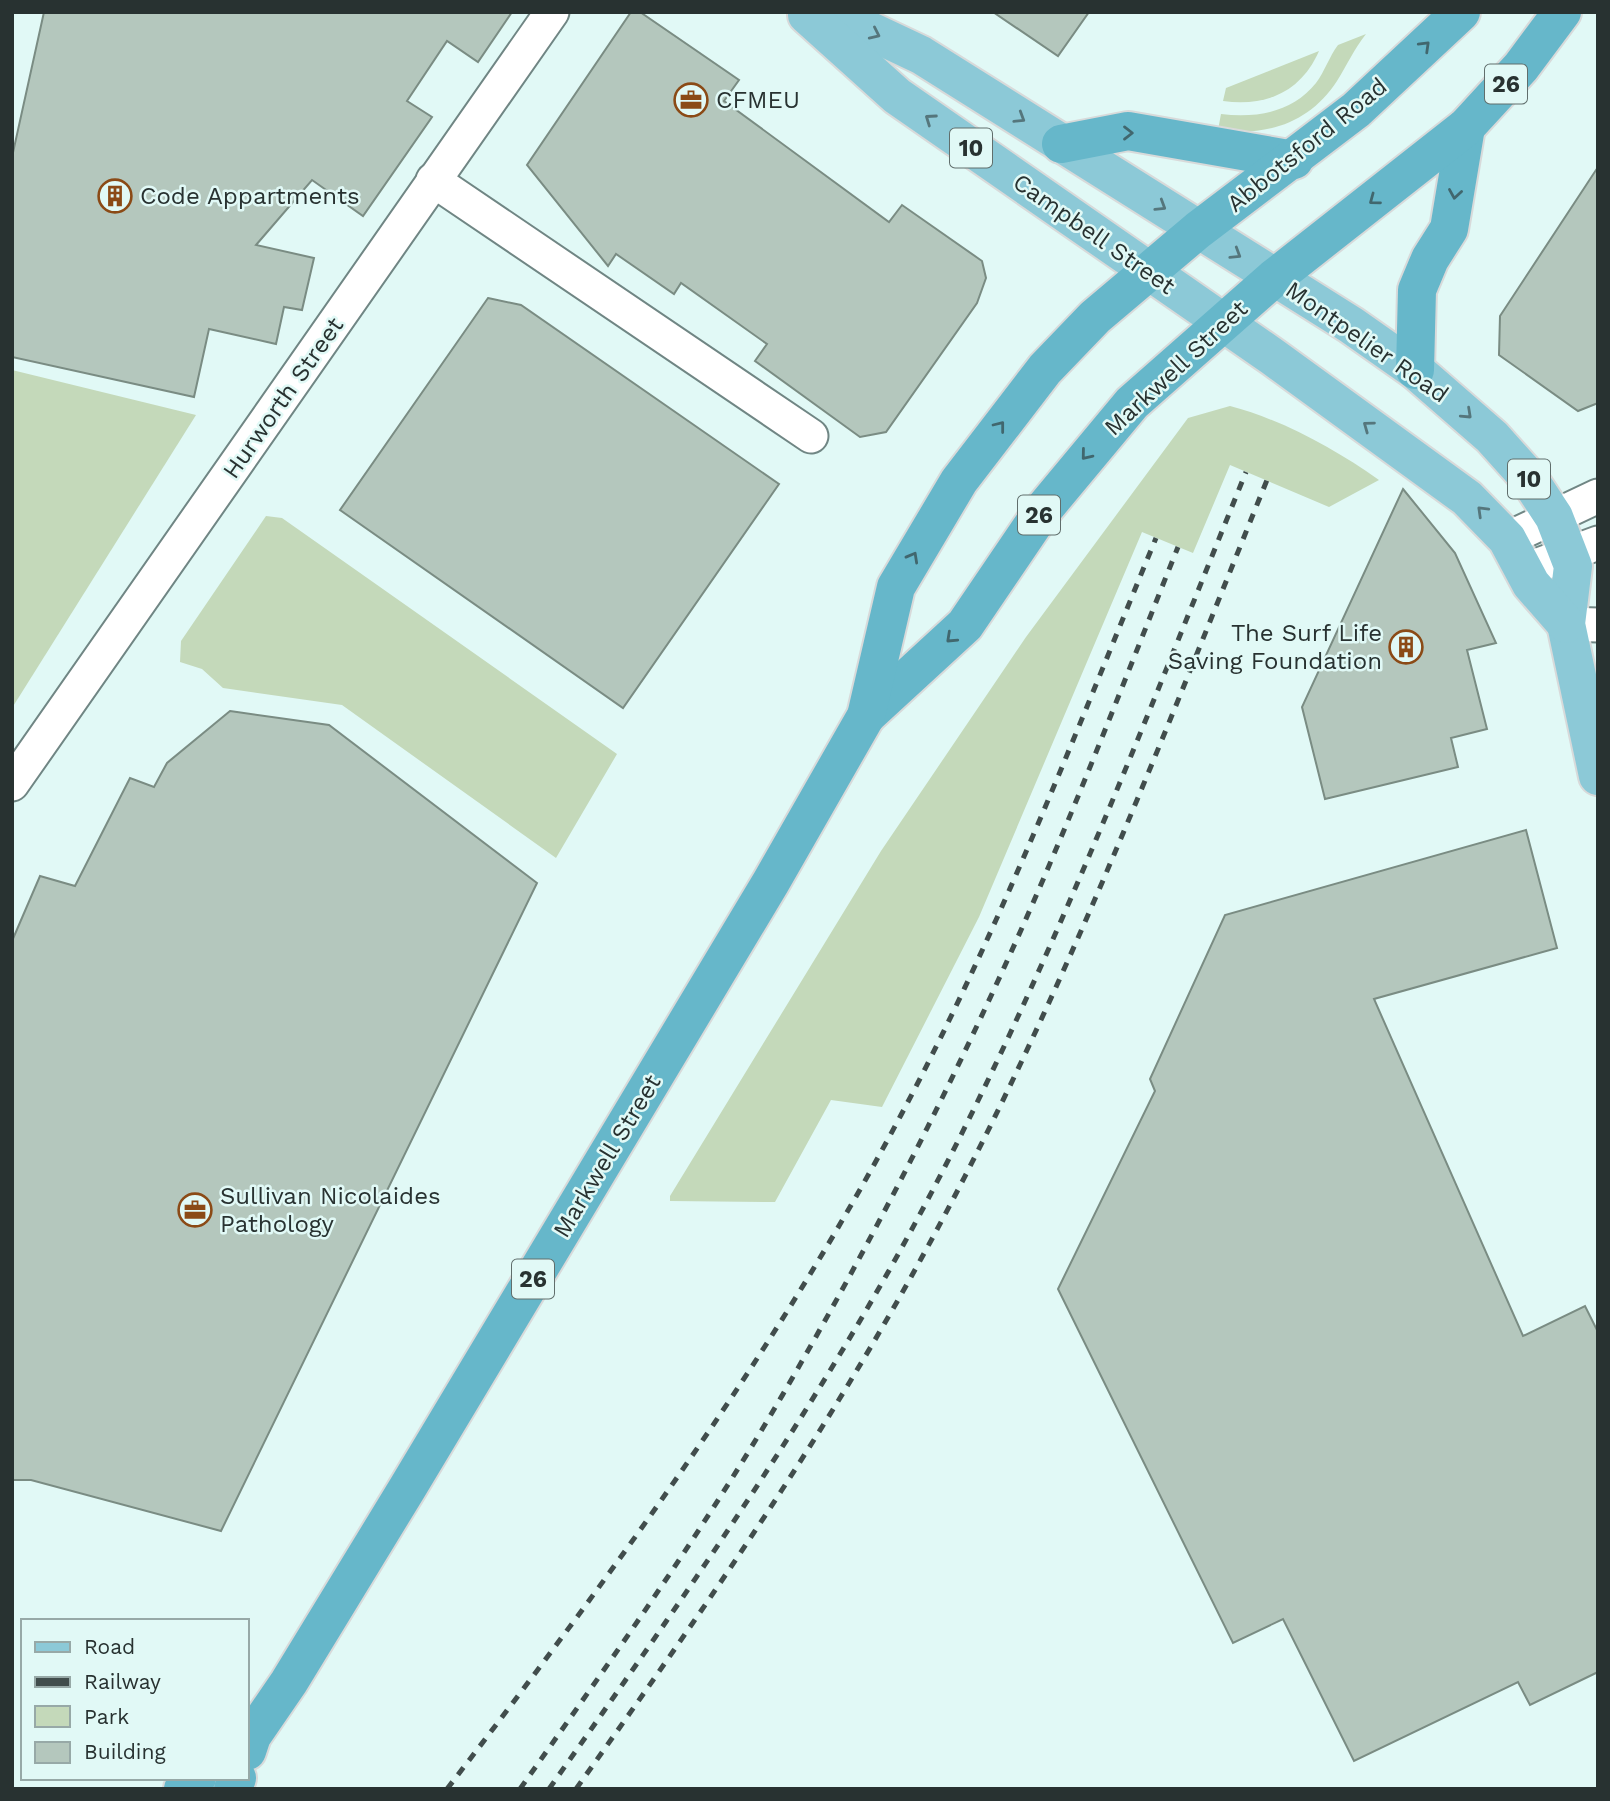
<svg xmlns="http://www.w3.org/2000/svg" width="1610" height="1801" font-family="'Work Sans',sans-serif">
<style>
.green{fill:#c4d9ba}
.building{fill:#b4c7bd;stroke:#7a8c83;stroke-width:2}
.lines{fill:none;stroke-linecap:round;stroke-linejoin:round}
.minor-casing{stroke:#708684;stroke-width:37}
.primary-casing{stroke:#d8dada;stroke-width:42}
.trunk-casing{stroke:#d8dada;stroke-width:42}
.minor{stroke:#fff;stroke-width:33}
.primary{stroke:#8cc9d7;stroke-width:38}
.trunk{stroke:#66b7ca;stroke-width:38}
.rail{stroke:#414d4c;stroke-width:5;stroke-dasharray:9 9;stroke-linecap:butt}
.oneway{stroke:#55767c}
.oneway2{stroke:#41676e}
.labels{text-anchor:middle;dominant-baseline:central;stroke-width:5;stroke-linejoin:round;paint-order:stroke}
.shield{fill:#e1f9f6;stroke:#606e6c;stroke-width:2}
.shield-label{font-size:23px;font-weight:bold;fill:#283231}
.poi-label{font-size:24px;fill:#283231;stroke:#e1f9f6;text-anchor:start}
.street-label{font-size:24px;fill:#283231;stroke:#e1f9f6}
</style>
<rect width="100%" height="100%" fill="#e1f9f6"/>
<!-- green -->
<g class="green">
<path d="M1366 34C1354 49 1347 65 1337 81 1310 123 1266 137 1218 130L1221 114C1256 118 1292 113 1316 83 1325 71 1329 57 1338 45Z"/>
<path d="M1319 51C1301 92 1266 107 1223 101L1226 88Z"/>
<path d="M12 370 196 415 12 708Z"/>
<path d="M1230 406C1283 420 1335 449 1379 480L1329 507 1230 465 1193 553 1142 532 979 917 882 1107 831 1100 775 1202 670 1201V1196L881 851 1026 637 1188 418Z"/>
<path d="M266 516 282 518 617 754 556 858 342 705 223 688 202 669 180 662 181 641Z"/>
</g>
<!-- building -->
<g class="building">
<path d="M44 12H512L478 62 447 41 407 101 432 117 363 216 312 180 256 245 314 258 302 310 284 307 276 344 209 329 194 397 12 357V157Z"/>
<path d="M631 12H640L739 80 724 101 889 222 902 205 982 261 986 278 977 303 886 432 860 437 755 361 767 344 681 283 674 294 616 254 608 266 527 165Z"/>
<path d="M993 12H1089L1058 56Z"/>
<path d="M1598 167V403L1578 411 1499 355 1500 316Z"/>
<path d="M488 298 521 305 779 484 623 708 340 510Z"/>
<path d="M1403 489 1455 553 1496 643 1467 650 1487 729 1451 738 1458 767 1325 799 1302 707Z"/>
<path d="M230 711 329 725 537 883 221 1531 31 1480H12V941L40 876 75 886 130 778 154 787 167 763Z"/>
<path d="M1526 830 1557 948 1374 999 1523 1336 1585 1306 1598 1332V1672L1530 1705 1518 1682 1354 1761 1283 1619 1233 1643 1058 1289 1155 1091 1150 1079 1225 915Z"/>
</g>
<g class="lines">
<defs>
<g id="minor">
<path d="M433 180 811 436"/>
<path d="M1507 539 1598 496"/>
<path d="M1525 570 1598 543"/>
<path d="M1566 624 1598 625"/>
<path d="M12 784 552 12"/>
</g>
<g id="primary">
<path d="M830 12 921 55 1351 325 1415 370 1492 437 1527 476 1554 517 1573 566 1566 624 1598 776"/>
<path d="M807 15 897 96 1273 357 1467 498 1507 539 1531 584 1566 624"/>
</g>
<g id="trunk">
<path d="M1061 144 1128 131 1294 160"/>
<path d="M1415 370 1417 290 1430 259 1449 229 1466 127"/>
<path d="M866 716 965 625 1043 510 1132 403 1274 278 1466 127 1521 67 1562 12"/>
<path d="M247 1751 252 1736 289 1682 408 1487 771 882 866 716 896 587 959 481 1045 369 1095 317 1198 230 1356 110 1461 12"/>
<path d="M183 1789 197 1778"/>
<path d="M233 1789 237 1778"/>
</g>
</defs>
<!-- minor casing -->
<use href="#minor" class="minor-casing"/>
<!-- primary casing -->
<use href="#primary" class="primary-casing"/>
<!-- trunk casing -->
<use href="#trunk" class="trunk-casing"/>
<!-- minor -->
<use href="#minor" class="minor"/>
<!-- primary -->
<use href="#primary" class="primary"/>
<!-- trunk -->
<use href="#trunk" class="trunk"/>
<!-- rail -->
<g class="rail">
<path d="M447 1789C613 1573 773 1356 901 1115 1000 929 1076 732 1156 538"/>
<path d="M520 1789C614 1656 709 1523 790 1382 867 1249 938 1112 1002 972 1066 833 1121 689 1178 547"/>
<path d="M549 1789C669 1619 788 1449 891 1267 1033 1014 1137 740 1246 472"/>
<path d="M576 1789C695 1622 811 1456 911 1277 1053 1023 1158 749 1267 480"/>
</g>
</g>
<!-- one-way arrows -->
<defs><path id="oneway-chevron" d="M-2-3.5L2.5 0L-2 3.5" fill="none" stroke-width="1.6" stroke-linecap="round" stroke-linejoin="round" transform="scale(1.75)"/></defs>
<g class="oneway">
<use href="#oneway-chevron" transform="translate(875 34) rotate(25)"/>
<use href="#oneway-chevron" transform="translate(1020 118) rotate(32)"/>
<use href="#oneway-chevron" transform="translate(930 119) rotate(-145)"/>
<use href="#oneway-chevron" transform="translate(1161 206) rotate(32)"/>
<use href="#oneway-chevron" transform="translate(1236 254) rotate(32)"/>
<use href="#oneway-chevron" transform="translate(1467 414) rotate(43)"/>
<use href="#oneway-chevron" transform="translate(1368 426) rotate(-144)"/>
<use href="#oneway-chevron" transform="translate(1482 511) rotate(-136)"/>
</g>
<g class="oneway2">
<use href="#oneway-chevron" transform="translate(1425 46) rotate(-44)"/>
<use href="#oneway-chevron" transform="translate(1128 133)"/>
<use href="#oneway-chevron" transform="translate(1455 194) rotate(99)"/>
<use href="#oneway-chevron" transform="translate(1374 200) rotate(143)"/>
<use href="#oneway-chevron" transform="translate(1000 426) rotate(-52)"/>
<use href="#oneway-chevron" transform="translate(1086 455) rotate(129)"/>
<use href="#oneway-chevron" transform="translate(913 557) rotate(-61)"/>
<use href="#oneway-chevron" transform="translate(951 638) rotate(137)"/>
</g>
<!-- icons -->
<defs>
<symbol id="office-ring" viewBox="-11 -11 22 22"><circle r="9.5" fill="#e1f9f6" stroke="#8b4a16" stroke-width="1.5"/><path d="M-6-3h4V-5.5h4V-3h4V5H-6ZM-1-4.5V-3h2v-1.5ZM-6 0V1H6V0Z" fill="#8b4a16"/></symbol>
<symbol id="building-ring" viewBox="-11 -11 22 22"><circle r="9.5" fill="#e1f9f6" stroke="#8b4a16" stroke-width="1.5"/><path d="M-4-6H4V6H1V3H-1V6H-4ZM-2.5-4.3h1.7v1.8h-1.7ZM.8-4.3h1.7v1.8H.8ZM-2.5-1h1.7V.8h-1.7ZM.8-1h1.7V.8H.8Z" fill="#8b4a16"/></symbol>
</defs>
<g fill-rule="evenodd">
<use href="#office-ring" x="672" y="81" width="38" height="38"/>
<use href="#building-ring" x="96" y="177" width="38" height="38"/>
<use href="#building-ring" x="1387" y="628" width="38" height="38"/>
<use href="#office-ring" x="176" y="1191" width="38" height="38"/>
</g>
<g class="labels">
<!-- shield labels -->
<g class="shield">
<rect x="1485" y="64.5" width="42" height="39" rx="5"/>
<rect x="950" y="128.5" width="42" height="39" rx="5"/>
<rect x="1508" y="459.5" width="42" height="39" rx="5"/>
<rect x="1018" y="495.5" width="42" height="39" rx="5"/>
<rect x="512" y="1259.5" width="42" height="39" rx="5"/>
</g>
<g class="shield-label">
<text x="1506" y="84">26</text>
<text x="971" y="148">10</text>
<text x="1529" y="479">10</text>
<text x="1039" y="515">26</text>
<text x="533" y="1279">26</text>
</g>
<!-- poi labels -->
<g class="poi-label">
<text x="716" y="100">CFMEU</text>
<text x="140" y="196">Code Appartments</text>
<text x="1382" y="633" text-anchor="end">The Surf Life<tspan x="1382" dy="28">Saving Foundation</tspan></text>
<text x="220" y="1196">Sullivan Nicolaides<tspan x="220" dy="28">Pathology</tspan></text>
</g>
<!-- street labels -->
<g class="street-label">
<text transform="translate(1307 145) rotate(-39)">Abbotsford Road</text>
<text transform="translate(1094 234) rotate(35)">Campbell Street</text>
<text transform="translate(1367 342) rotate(35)">Montpelier Road</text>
<text transform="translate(1176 368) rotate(-43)">Markwell Street</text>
<text transform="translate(283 398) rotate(-55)">Hurworth Street</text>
<text transform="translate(607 1156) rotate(-59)">Markwell Street</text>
</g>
</g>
<!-- border -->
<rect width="1610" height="1801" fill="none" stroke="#283231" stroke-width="28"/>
<!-- legend -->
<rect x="21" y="1619" width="228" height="161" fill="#e1f9f6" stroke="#97a9a7" stroke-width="2"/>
<rect x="35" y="1642" width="35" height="10" fill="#8cc9d7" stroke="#97a9a7" stroke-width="2"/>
<text x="84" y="1654" font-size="21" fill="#283231">Road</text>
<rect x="35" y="1677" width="35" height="10" fill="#414d4c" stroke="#97a9a7" stroke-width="2"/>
<text x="84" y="1689" font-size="21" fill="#283231">Railway</text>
<rect x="35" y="1706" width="35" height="21" fill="#c4d9ba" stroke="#97a9a7" stroke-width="2"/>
<text x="84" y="1724" font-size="21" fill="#283231">Park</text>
<rect x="35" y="1742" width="35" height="21" fill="#b4c7bd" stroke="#97a9a7" stroke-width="2"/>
<text x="84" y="1759" font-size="21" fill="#283231">Building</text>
</svg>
